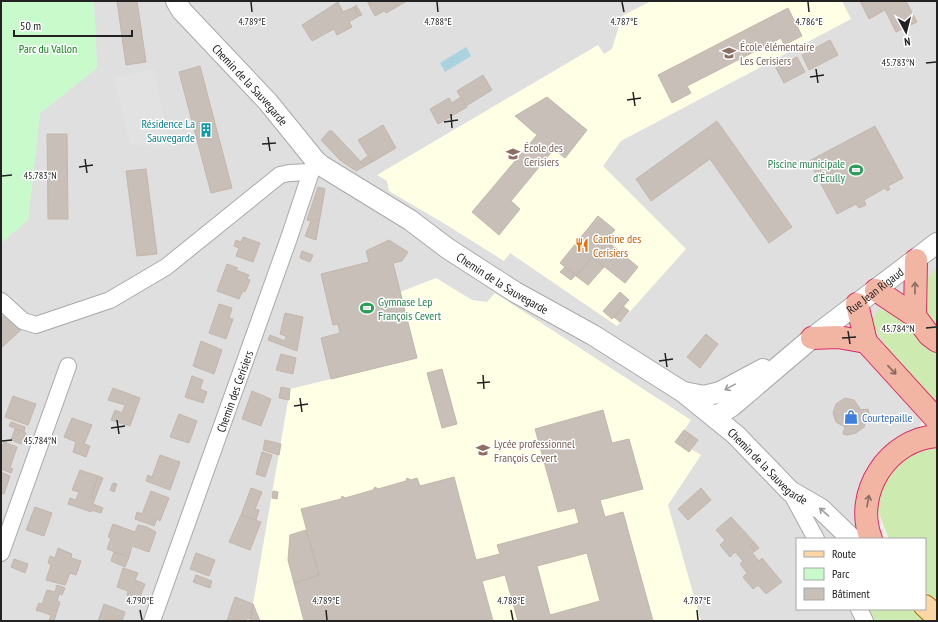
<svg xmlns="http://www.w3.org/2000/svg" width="938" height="622" font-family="'PT Sans Narrow',sans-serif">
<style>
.residential{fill:#e0dfdf}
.education{fill:#ffffe5}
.grass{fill:#cdebb0}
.park{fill:#c8facc}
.parking{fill:#e2e2e2}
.water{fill:#aad3df}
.building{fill:#c7bfb8;stroke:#c4b6ab;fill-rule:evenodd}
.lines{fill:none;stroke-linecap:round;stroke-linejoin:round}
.minor-casing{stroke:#a9a9a9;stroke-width:18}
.tertiary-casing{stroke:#a9a9a9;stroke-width:22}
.primary-casing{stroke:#a06b00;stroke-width:24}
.trunk-casing{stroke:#dc2a67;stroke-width:24}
.minor{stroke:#fff;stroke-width:16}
.tertiary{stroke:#fff;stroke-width:20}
.primary{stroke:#fcd6a4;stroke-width:22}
.trunk{stroke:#f2b4a3;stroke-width:22}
.oneway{stroke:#8a6b62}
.oneway2{stroke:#9c9c9c}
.ticks{fill:none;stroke:#222;stroke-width:1.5}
.labels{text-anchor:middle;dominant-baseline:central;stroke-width:3;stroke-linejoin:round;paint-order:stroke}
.education-label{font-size:12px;fill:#785e54;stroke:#fff;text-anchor:start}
.park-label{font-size:12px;fill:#0c8416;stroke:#fff}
.street-label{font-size:12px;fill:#222;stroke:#fff}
.culture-label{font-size:12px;fill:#0d838f;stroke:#fff;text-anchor:end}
.leisure-label{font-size:12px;fill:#27864d;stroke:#fff;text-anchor:end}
.food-label{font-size:12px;fill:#c56008;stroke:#fff;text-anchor:start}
.shop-label{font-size:12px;fill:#366cbe;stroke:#fff;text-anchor:start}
.ticks-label{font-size:10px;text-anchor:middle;fill:#222;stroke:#fff;stroke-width:3;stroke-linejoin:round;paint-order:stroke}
</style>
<rect width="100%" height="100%" fill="#f2efe9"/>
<!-- residential -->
<path class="residential" d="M94 1H937V395L857 539H797V609H865L870 621H1V243L28 220 40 113 97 68Z"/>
<!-- education -->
<g class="education">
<path d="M651 1H842L851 19 621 141 603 166 686 249 617 326 510 253 504 261 445 224 389 191 387 181 377 175 598 45 604 54 612 49 622 16Z"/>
<path d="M436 278 472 300 487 302 495 293 691 420 676 442 689 452 691 449 701 455 668 505 701 621H260L253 604 290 389 417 358 400 292Z"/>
</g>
<!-- grass -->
<g class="grass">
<path d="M937 268V329H935C921 302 913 291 937 268Z"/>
<path d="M879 309 898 314 923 342 937 350V408L892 355 870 322Z"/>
<path d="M927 446 937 447V601L925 591V539H889L874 501 887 469Z"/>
<path d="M865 609H917L929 621H870Z"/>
</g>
<!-- park -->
<path class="park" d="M1 1H94L97 68 40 113 28 220 1 243Z"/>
<!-- parking -->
<path class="parking" d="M154 69 170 149 130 144 114 78Z"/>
<!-- water -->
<path class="water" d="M466 47 471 56 445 72 440 63Z"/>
<!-- building -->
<g class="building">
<path d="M117 1H137L146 62 126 65Z"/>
<path d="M367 1H407L386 13 384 11 375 16Z"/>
<path d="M860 1H906L917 22 896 32 885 10 869 19Z"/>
<path d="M338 2 343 12 354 7 359 16 349 22 352 27 337 35 334 29 312 41 302 25Z"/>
<path d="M356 5 362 15 359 16 354 7Z"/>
<path d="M788 8 802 36 784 45 781 38 687 86 691 93 672 103 658 75Z"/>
<path d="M830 40 838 55 809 70 802 55Z"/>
<path d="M797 57 805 72 784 83 776 68Z"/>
<path d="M200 66 232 188 211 193 179 72Z"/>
<path d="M483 75 492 90 466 106 457 91Z"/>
<path d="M461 97 467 107 438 124 430 109 449 98 452 103Z"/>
<path d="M547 97 587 130 565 158 554 149 511 201 520 209 499 235 472 212 537 135 515 116Z"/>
<path d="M717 121 792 227 769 243 710 159 651 201 636 179Z"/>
<path d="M383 125 396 148 372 162 358 140Z"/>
<path d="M875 126 903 178 888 186 890 189 887 191 885 188 864 200 866 205 859 208 856 204 837 214 809 161Z"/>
<path d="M329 131H332L365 166 356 171 340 160 321 140Z"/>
<path d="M47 134H67L68 219H48Z"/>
<path d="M368 156 372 162 365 166 360 162Z"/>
<path d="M146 169 157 254 137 256 126 171Z"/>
<path d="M318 187 325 189 316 240 305 236 311 221 307 220Z"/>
<path d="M598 216 615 230 606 240 638 267 625 283 592 257 576 276 560 263Z"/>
<path d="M243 237 260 243 253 262 236 256 239 248 234 246 236 240 241 242Z"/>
<path d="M389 240 408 252 402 261 393 263 417 358 331 379 321 338 340 333 338 324 333 325 321 274 369 262 366 251Z"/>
<path d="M302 251 313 255 310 262 300 258Z"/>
<path d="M592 257 604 267 588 285 576 276Z"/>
<path d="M227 264 238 268 236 270 249 275 247 279 250 280 245 292 243 291 239 299 217 291Z"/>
<path d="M565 267 576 275 571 280 560 272Z"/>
<path d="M620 292 629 300 612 319 603 311Z"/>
<path d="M219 304 232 308 229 318 233 319 226 339 209 333Z"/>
<path d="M623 306 629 311 620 322 614 317Z"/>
<path d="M285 313 303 317 297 351 268 340 270 335 285 341 286 336 280 334Z"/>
<path d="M6 314 21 330 1 348V318Z"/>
<path d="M706 334 718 344 700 368 687 357Z"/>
<path d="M201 341 222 350 214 374 193 366Z"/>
<path d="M281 354 296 358 293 374 276 370Z"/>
<path d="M442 369 457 424 442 428 427 373Z"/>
<path d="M192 376 203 380 200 389 207 392 203 403 185 397Z"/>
<path d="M281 387 290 389 289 400 279 398Z"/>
<path d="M113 388 140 398 130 426 111 420 115 410 122 413 125 405 108 400Z"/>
<path d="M252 391 271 399 261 426 242 419Z"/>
<path d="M13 396 36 404 28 425 5 417Z"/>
<path d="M845 398 854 400 861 410 868 409 869 413 864 427 856 433 847 435 843 434 845 427 836 422 833 413 836 404Z"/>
<path d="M603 410 612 443 629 439 643 489 600 500 605 517 623 512 653 621H518L505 575 482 581 493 621H304L294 583 319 575 301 509 341 499 342 496 345 498 373 490 375 487 378 489 406 481 407 478 411 480 417 478 420 486 454 477 476 560 500 554 497 545 579 523 575 508 558 512 535 429ZM587 553 600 601 550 615 537 566Z"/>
<path d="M179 414 197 421 189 443 170 437Z"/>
<path d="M72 418 92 425 84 444 90 446 86 457 73 452 76 442 64 437Z"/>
<path d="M11 422 25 427 24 432 9 426Z"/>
<path d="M15 429 26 433 21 444 11 440Z"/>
<path d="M684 430 691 435 682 447 675 442Z"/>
<path d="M691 435 698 440 689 452 682 447Z"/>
<path d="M265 440 281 444 279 455 263 450Z"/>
<path d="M4 442 17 447 10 468 13 469 11 473 1 469V448Z"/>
<path d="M262 452 272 455 265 477 256 474Z"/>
<path d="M160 455 180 462 170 490 146 481 148 475 152 477Z"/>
<path d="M80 470 98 476 91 497 95 498 93 504 103 508 101 513 91 510V512L68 504 70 498 76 500 79 492 72 490Z"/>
<path d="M1 472 10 476 4 494 1 493Z"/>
<path d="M98 476 103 478 95 498 91 497Z"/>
<path d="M113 483 117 484 114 492 110 490Z"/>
<path d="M251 488 262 492 255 509 259 510 256 520 241 515Z"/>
<path d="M701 488 711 500 688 520 678 509Z"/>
<path d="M151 491 169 498 160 521 157 519 154 526 135 519 137 512 142 514Z"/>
<path d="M273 491 278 492 277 499 272 498Z"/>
<path d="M35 507 52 513 44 536 26 530Z"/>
<path d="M241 515 261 522 250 550 229 542Z"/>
<path d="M731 517 754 542 751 545 755 551 752 553 759 561 762 558 782 582 766 594 758 585 753 589 743 577 747 573 740 564 743 561 735 552 730 557 720 545 725 540 716 530Z"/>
<path d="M113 524 135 532 138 525 147 527 156 532 149 552 132 546 129 557 107 549 111 538 108 537Z"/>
<path d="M306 530 319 575 294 583 288 560 290 535Z"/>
<path d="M754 542 759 548 755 551 751 545Z"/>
<path d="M58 548 72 554 71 558 81 561 76 575 70 573 65 585 46 580 51 565 48 563 50 556 55 558Z"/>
<path d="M114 552 129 557 125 567 111 561Z"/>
<path d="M196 553 215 560 209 576 190 569Z"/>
<path d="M14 559 28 564 25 573 11 567Z"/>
<path d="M123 568 138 573 135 580 145 584 139 600 127 595 128 591 117 587Z"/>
<path d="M196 575 212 581 210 588 193 582Z"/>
<path d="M57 585 65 588 62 595 59 594 57 601 60 602 54 621H49L51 615 36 610 39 603 42 604 47 590 55 592Z"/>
<path d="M235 597 253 604 251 619 247 618 246 621H227Z"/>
<path d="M104 604 125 612 122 621H98Z"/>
<path d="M253 604 260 621 251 620Z"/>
</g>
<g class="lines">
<defs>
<g id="minor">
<path d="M1 301 23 321 36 325 110 300 166 267 280 175 289 173 310 172"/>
<path d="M790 491 816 539"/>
<path d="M1 553 68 366"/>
<path d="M859 609 865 621"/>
<path id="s1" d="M152 621 289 238 315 160"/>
</g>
<g id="tertiary">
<path id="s2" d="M176 1 182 11 268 102 315 160 322 166 410 220 447 248 515 292 593 335 683 392 736 435 790 491 821 509 852 539"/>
<path d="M684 392 704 396 720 392 763 369"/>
<path id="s3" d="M715 417 732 406 812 338 937 243"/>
</g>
<path id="primary" d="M925 606 937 617"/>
<g id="trunk">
<path d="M876 290 915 316 929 335 937 341"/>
<path d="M857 304 866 342 937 420"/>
<path d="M915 316 916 260"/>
<path d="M812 338 838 337 866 342"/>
<path d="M871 539C853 493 888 439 937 436"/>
</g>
</defs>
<!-- minor casing -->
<use href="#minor" class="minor-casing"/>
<!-- tertiary casing -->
<use href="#tertiary" class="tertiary-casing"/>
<!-- primary casing -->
<use href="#primary" class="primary-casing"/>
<!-- trunk casing -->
<use href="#trunk" class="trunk-casing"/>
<!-- minor -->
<use href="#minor" class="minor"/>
<!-- tertiary -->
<use href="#tertiary" class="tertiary"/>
<!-- primary -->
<use href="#primary" class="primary"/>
<!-- trunk -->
<use href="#trunk" class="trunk"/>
</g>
<!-- one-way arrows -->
<defs><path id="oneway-shaft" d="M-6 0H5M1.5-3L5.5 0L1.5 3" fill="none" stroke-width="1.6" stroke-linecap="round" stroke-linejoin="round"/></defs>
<g class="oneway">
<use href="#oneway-shaft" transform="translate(915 288) rotate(-90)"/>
<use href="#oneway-shaft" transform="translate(892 370) rotate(47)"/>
<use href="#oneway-shaft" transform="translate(868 501) rotate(-80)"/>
</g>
<g class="oneway2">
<use href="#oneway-shaft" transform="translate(730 387) rotate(151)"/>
<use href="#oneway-shaft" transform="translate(824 512) rotate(-139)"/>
</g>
<!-- ticks -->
<path class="ticks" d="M251 2 252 12M437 2 438 12M622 2 624 12M808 2 809 12M926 63 936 62M816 69 818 83M810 77 824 75M633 92 635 106M627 100 641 98M451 114 452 128M444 122 458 120M268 137 270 151M262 144 276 143M85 159 87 173M79 167 93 165M2 176 12 175M926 328 936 327M848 331 850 344M842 338 856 337M665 353 667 367M659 361 673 359M483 375 484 389M477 383 490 382M300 398 302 412M294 406 308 404M117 420 119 434M111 428 125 426M2 441 12 440M140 610 142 620M326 610 327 620M511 610 513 620M697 610 698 620"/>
<!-- icons -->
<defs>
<symbol id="school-bare" viewBox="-9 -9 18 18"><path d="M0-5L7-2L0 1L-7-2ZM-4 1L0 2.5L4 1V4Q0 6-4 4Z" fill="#8d6e63" stroke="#fff" stroke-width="2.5" paint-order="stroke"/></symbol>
<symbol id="building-bare" viewBox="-9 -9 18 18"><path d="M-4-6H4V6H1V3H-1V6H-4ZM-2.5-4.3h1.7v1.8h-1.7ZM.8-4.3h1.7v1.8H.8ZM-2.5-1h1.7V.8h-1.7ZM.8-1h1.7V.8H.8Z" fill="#0f9aa8" stroke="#fff" stroke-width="2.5" paint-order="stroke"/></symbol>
<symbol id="stadium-bare" viewBox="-9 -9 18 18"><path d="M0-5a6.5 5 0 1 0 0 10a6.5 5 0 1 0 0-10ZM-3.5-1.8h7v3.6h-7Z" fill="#2e9e5b" stroke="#fff" stroke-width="2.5" paint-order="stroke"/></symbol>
<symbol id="restaurant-bare" viewBox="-9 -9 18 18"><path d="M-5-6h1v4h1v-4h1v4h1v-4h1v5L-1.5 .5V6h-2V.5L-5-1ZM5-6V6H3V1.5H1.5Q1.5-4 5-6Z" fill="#e8710a" stroke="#fff" stroke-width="2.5" paint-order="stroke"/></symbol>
<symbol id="shop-bare" viewBox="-9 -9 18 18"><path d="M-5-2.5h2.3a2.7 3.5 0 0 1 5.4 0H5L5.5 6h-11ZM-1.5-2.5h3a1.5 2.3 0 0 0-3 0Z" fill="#3f7fe0" stroke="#fff" stroke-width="2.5" paint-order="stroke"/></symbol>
</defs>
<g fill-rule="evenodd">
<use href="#school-bare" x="719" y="43" width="20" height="20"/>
<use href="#building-bare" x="196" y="120" width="20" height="20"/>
<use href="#school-bare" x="503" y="144" width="20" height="20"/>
<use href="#stadium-bare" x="846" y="160" width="20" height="20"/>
<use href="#restaurant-bare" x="572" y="235" width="20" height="20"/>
<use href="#stadium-bare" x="357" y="298" width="20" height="20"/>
<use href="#shop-bare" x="841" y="407" width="20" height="20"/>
<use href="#school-bare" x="473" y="440" width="20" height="20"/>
</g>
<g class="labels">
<!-- education labels -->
<g class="education-label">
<text x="740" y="46">École élémentaire<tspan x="740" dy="14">Les Cerisiers</tspan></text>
<text x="524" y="147">École des<tspan x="524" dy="14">Cerisiers</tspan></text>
<text x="494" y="443">Lycée professionnel<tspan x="494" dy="14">François Cevert</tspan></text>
</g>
<!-- park labels -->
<g class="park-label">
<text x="48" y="48">Parc du Vallon</text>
</g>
<!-- street labels -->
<g class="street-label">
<text stroke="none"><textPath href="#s2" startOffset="112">Chemin de la Sauvegarde</textPath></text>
<text stroke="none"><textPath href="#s2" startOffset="436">Chemin de la Sauvegarde</textPath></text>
<text stroke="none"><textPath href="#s3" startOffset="204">Rue Jean Rigaud</textPath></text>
<text stroke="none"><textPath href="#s1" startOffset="244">Chemin des Cerisiers</textPath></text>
<text stroke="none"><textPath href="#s2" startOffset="760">Chemin de la Sauvegarde</textPath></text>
</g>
<!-- culture labels -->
<g class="culture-label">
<text x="195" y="123">Résidence La<tspan x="195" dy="14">Sauvegarde</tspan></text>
</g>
<!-- leisure labels -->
<g class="leisure-label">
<text x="845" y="163">Piscine municipale<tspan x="845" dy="14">d'Écully</tspan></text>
<text x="378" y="301" text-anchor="start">Gymnase Lep<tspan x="378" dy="14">François Cevert</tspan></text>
</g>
<!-- food labels -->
<g class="food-label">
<text x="593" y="238">Cantine des<tspan x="593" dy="14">Cerisiers</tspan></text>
</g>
<!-- shop labels -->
<g class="shop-label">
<text x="862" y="417">Courtepaille</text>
</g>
</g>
<g class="ticks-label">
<text x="252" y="25">4.789°E</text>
<text x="438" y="25">4.788°E</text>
<text x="624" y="25">4.787°E</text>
<text x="809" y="25">4.786°E</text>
<text x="898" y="66">45.783°N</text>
<text x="40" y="179">45.783°N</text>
<text x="898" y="332">45.784°N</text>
<text x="40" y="444">45.784°N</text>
<text x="140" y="604">4.790°E</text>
<text x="326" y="604">4.789°E</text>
<text x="511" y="604">4.788°E</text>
<text x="697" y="604">4.787°E</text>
</g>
<!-- border -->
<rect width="938" height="622" fill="none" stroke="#222222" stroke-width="4"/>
<!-- legend -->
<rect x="796" y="538" width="130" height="72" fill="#ffffff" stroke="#a7a7a7"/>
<rect x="804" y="551" width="20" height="6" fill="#fcd6a4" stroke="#a7a7a7"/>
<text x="832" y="558" font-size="12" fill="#222222">Route</text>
<rect x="804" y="568" width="20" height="12" fill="#c8facc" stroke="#a7a7a7"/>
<text x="832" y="578" font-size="12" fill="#222222">Parc</text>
<rect x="804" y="588" width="20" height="12" fill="#c7bfb8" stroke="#a7a7a7"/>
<text x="832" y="598" font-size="12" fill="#222222">Bâtiment</text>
<!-- north arrow -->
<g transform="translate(906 32) rotate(173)" stroke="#ffffff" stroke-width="3" paint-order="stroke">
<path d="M0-3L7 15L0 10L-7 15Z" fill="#222222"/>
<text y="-6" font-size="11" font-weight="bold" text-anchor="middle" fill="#222222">N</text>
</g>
<!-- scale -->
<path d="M14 30v6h118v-6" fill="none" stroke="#222222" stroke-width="2"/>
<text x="20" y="30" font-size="12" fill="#222222" stroke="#ffffff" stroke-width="3" paint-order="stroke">50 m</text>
</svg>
